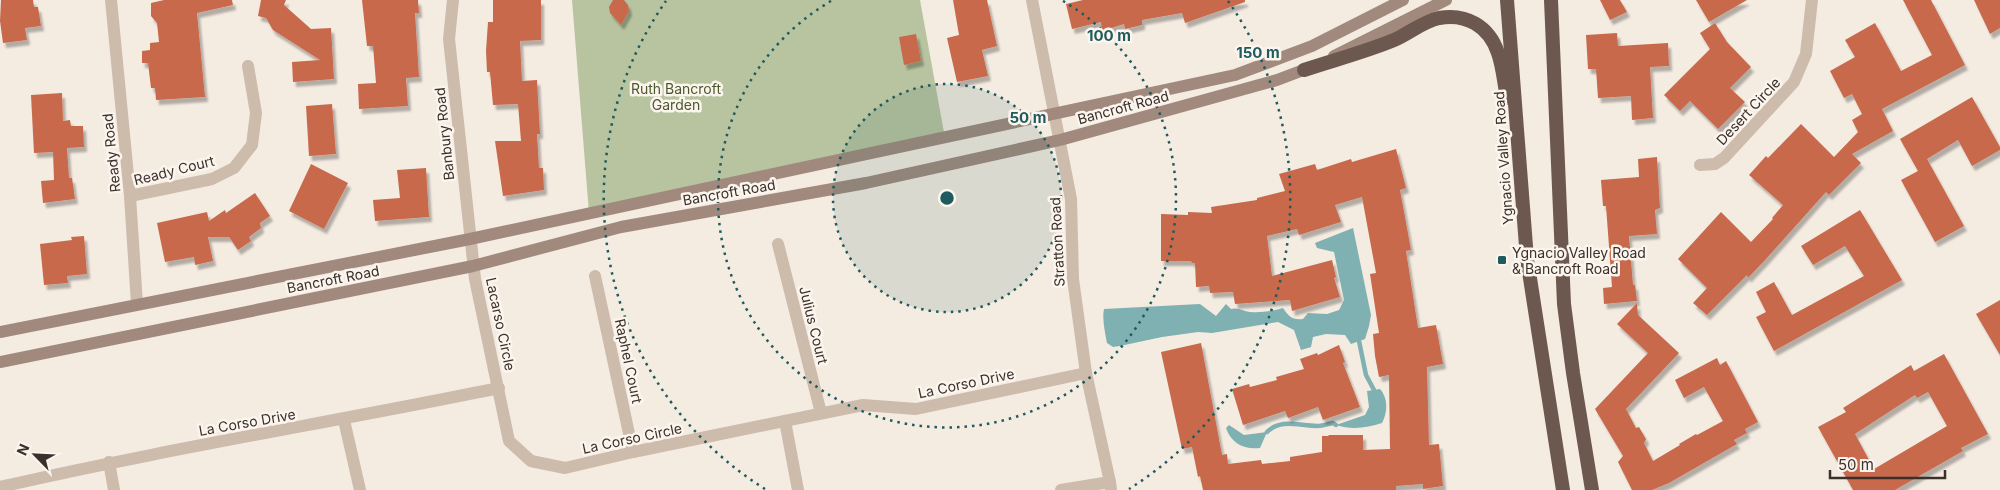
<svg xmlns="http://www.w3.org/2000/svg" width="2000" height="490" font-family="Inter,sans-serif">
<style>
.green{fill:#b8c4a0}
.water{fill:#7fb0b2}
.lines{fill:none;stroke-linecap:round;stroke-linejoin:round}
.stream{stroke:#7fb0b2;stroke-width:4.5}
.building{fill:#c8694b;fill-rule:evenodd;filter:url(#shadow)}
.minor{stroke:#cdbbac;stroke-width:12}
.secondary{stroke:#a18a7d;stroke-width:12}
.trunk{stroke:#6c584f;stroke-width:14}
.ring{fill:none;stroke:#1f5a5e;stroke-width:2.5;stroke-dasharray:2.5 5}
.poi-dot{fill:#1f5a5e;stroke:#fbf5ee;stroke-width:2}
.labels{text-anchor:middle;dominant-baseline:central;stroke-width:5;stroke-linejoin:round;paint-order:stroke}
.park-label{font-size:14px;fill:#4a5a2e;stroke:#fbf5ee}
.street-label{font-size:14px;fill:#3b302b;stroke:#fbf5ee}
.poi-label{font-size:14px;fill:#3b302b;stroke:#fbf5ee;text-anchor:start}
.centre{fill:#1f5a5e;stroke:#fbf5ee;stroke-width:2.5}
.ring-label{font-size:15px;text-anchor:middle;font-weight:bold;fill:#1f5a5e;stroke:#fbf5ee;stroke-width:5;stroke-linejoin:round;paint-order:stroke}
</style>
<defs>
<filter id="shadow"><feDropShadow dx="3" dy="5" stdDeviation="1" flood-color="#0004"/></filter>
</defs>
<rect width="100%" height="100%" fill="#f4ebe1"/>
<!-- green -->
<path class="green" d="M572 0H920L945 138 589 213Z"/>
<!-- water -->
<g class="water">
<path d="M1353 228 1371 315 1369 326 1365 339 1351 344 1345 335 1326 334 1313 337 1311 347 1301 350 1294 330 1278 322 1212 333 1198 332 1162 337 1120 346 1113 347 1107 343C1105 333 1102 318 1104 309L1200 304 1216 316 1226 304 1231 309C1238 307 1243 311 1250 312 1261 313 1272 311 1283 308 1289 317 1292 320 1303 319L1308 313 1327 314 1339 310 1344 300 1334 252 1317 248 1315 243Z"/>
<path d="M1380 389C1388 398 1388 412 1382 423 1367 428 1351 430 1336 425L1365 415 1369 407 1367 391Z"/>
<path d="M1229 425 1244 435 1267 432 1260 448C1244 450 1231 443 1226 428Z"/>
</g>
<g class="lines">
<!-- stream -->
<g class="stream">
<path d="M1359 341 1366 375 1374 390"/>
<path d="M1267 432C1281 418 1299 426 1317 426 1323 426 1328 424 1333 423L1336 425"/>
</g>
</g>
<!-- building -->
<g class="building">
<path d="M1 0H33L34 7H38L41 26 25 28 27 40 3 43 0 21Z"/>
<path d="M164 0H232L233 5 197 13 205 97 156 100 155 88H151L148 63H142V51L150 50V43L159 42 157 23 151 16V3Z"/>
<path d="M261 0H286L284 5 311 29 331 28 334 79 293 82 292 62 320 60 273 30 266 18 258 16Z"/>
<path d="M362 0H418L419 13H415L419 77 406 78 408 106 359 109 358 84 376 83 373 46H367Z"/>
<path d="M493 0H541V40L520 41 522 81 537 80 540 134H537L539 168H543L544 190 503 196 495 141H521L518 104 493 105 490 72H487L486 51 488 22H493Z"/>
<path d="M613 0H624L628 5 629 11 621 25 610 13 609 7Z"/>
<path d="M953 0H987L997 46 982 50 988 76 957 82 947 38 959 35Z"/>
<path d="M1083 0H1245V2L1185 23 1182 13 1142 20V25L1125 29 1124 24 1102 31 1101 22 1072 29 1066 4Z"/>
<path d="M1600 0H1620L1627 12 1610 20Z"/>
<path d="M1696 0H1747L1709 22Z"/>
<path d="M1903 0H1931L1965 65 1882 109 1893 131 1852 154 1861 163 1829 195 1826 192 1766 259 1748 278 1747 275 1707 315 1693 303 1707 288 1678 259 1721 212 1751 242 1773 219 1772 218 1783 205 1749 175 1766 156 1768 158 1801 124 1834 157 1858 132 1852 120 1862 114 1852 94 1844 98 1830 71 1855 57 1845 40 1875 23 1901 71 1932 55Z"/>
<path d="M1974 0H2000V28L1990 34Z"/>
<path d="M1715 23 1727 42 1751 67 1730 88 1745 102 1718 129 1690 101 1680 111 1664 95 1710 49 1700 33Z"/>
<path d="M1617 33 1618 46 1668 43 1669 66 1650 67 1653 118 1632 120 1631 96 1598 98 1596 69H1588L1586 35Z"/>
<path d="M916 34 921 61 904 65 899 37Z"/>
<path d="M62 93 63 121 70 120 71 126H83L84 147 67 148 69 178H72L75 199 43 203 41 181 54 180 53 152 34 153 31 95Z"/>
<path d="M1972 97 2000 147V150L1972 166 1958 140 1927 159 1964 226 1935 242 1901 180 1918 171 1900 139Z"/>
<path d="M332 104 336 154 309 156 306 106Z"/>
<path d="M1396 149 1406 188 1400 190 1411 250 1406 251 1418 328 1436 325 1443 364 1427 367 1429 445 1439 444 1443 486 1423 489V484L1396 486V490H1203L1200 476 1198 477 1192 447 1182 449 1161 352 1201 343 1222 455 1227 454 1228 464 1261 460 1262 464 1290 461V457L1322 452V436H1329L1328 435H1363V450L1390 449 1389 375 1379 377 1375 356 1373 334 1379 333 1370 274 1376 273 1362 197 1335 205 1341 222 1299 235 1297 229 1267 236 1272 276 1332 260 1336 277 1334 278 1340 297 1292 311 1290 300 1235 304 1233 292 1210 293 1209 286 1196 287 1195 263H1192L1191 261H1161V214L1188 215V212L1212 213 1211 207 1257 200V198L1285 191 1279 174 1315 164 1317 170 1351 159 1352 162Z"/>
<path d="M1657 157 1660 208 1655 210 1657 234 1629 236 1633 285H1635L1637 301 1604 304 1603 288 1612 287 1606 206H1603L1601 180 1639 177 1638 159Z"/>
<path d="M311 164 348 183 324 229 289 211Z"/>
<path d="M426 168 429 217 375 221 373 200 400 198 397 170Z"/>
<path d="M255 193 270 216 260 223 261 228 249 237 251 241 238 250 229 237H208L213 261 195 265 194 257 165 262 157 223 207 212 209 221 225 210 226 213Z"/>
<path d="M1860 210 1902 280 1774 351 1756 317 1766 312 1756 292 1774 282 1792 315 1864 276 1845 246 1813 265 1801 246Z"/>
<path d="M84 236 87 274 67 276 68 283 44 285 40 244 72 240 71 237Z"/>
<path d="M2000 300V355L1976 314Z"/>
<path d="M1637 303 1638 315 1679 353 1626 409 1636 428 1639 427 1646 439 1644 443 1653 461 1680 445 1679 444 1696 434 1697 435 1723 421 1704 387 1684 398 1675 380 1717 358 1720 365 1726 361 1758 422 1745 429 1747 433 1734 440 1737 444 1669 483 1652 490H1632L1618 462 1623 456 1595 409 1648 353 1617 324Z"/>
<path d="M1339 345 1345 362 1343 363 1360 407 1323 420 1318 407 1288 418 1285 411 1243 425 1232 389 1249 384 1250 387 1277 380 1276 377 1304 369 1300 359 1317 353 1318 355Z"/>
<path d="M1944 354 1988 434 1961 448 1963 451 1895 490H1853L1818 427 1846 412 1843 408 1911 365 1914 371ZM1928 392 1947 426 1874 469 1855 434 1915 395 1917 398Z"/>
</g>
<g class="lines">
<!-- minor -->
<g class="minor">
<path d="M111 0 130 196 137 304"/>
<path d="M453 0 449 39 475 279 509 441 531 461 565 468 633 452 863 405 916 409 1086 373"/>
<path d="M1032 0 1071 199 1073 279 1086 373 1110 482"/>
<path d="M1700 165 1715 164 1724 158 1794 82 1806 54 1812 0"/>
<path d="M130 196 212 179 234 168 252 145 256 113 248 66"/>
<path d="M778 244 821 413"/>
<path d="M595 276 633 452"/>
<path d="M344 420 360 490"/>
<path d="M785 421 798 490"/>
<path d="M109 462 114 490"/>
<path d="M0 487C165 449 333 422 499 388"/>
<path d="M1061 490 1110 482 1111 490"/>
</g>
<!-- secondary -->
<g class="secondary">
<path d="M1334 56 1446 0"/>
<path d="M0 332 470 239 1235 75 1312 46 1403 0"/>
<path d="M0 362 473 266 621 227 866 183 1060 140 1277 80 1314 66"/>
</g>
<!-- trunk -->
<g class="trunk">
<path d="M1507 0 1527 259 1563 490"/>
<path d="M1551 0 1564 304 1573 373 1592 490"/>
<path d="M1304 70C1334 60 1365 52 1394 40 1410 33 1422 22 1439 18 1466 13 1489 26 1498 53 1503 67 1504 83 1507 98"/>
</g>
</g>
<!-- distance rings -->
<circle cx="947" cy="198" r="114" fill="#1f5a5e" fill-opacity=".12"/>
<g class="ring">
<circle cx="947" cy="198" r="114"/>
<path d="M1063 1A229 229 0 1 1 831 1"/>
<path d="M765 489A343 343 0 0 1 666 1M1228 1A343 343 0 0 1 1129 489"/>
</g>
<!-- markers -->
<rect class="poi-dot" x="1497" y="255" width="10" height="10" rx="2.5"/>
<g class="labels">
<!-- park labels -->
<g class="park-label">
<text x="676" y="88">Ruth Bancroft<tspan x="676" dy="16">Garden</tspan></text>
</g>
<!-- street labels -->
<g class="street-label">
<text transform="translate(1123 107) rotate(-15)">Bancroft Road</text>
<text transform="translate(1748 111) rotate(-47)">Desert Circle</text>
<text transform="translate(444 134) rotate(-96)">Banbury Road</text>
<text transform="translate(111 153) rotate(-96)">Ready Road</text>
<text transform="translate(1503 158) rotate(-94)">Ygnacio Valley Road</text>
<text transform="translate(174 170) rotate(-14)">Ready Court</text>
<text transform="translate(729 192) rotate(-10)">Bancroft Road</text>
<text transform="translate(1057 242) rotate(-93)">Stratton Road</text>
<text transform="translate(333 279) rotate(-11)">Bancroft Road</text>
<text transform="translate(501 324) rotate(78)">Lacarso Circle</text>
<text transform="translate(814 325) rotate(76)">Julius Court</text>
<text transform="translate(629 361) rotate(78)">Raphel Court</text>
<text transform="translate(966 383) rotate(-12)">La Corso Drive</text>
<text transform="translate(247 422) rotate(-10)">La Corso Drive</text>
<text transform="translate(632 438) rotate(-12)">La Corso Circle</text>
</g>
<!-- poi labels -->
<g class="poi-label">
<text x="1512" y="252">Ygnacio Valley Road<tspan x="1512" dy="16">&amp; Bancroft Road</tspan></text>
</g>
</g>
<circle cx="947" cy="198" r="8" class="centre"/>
<g class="ring-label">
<text x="1109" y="41">100 m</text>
<text x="1258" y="58">150 m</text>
<text x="1028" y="123">50 m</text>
</g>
<!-- north arrow -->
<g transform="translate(35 455) rotate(294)" stroke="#fbf5ee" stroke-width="4" paint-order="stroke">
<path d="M0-4L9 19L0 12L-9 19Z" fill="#3b302b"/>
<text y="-8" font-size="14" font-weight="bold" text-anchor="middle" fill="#3b302b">N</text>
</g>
<!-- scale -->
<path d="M1830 470v8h115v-8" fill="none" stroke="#3b302b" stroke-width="2.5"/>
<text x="1838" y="470" font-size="15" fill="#3b302b" stroke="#fbf5ee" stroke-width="4" paint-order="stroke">50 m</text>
</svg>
